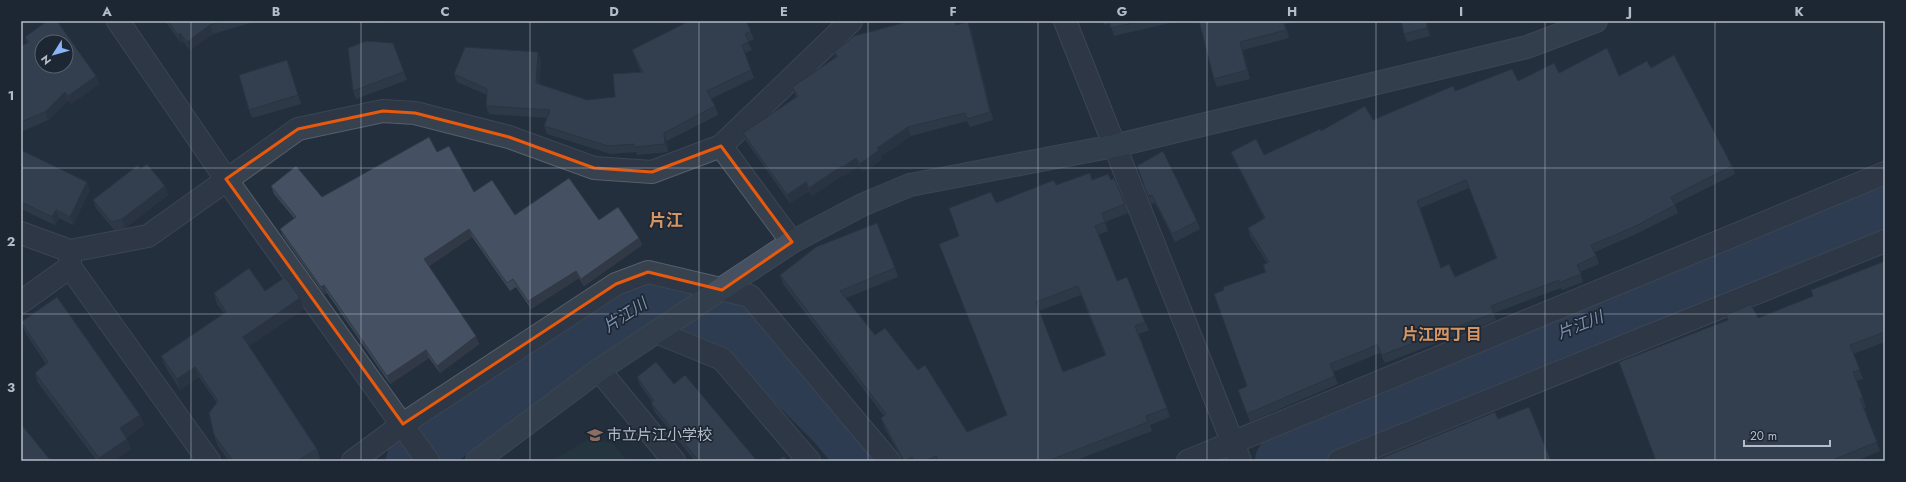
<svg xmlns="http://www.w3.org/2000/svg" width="1906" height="482" font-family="Jost,'Noto Sans JP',sans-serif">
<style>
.green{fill:#263c3f}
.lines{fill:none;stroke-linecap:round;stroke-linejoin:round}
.river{stroke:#394c67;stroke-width:52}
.street-casing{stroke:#565f6c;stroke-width:24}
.secondary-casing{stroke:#565f6c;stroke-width:24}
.street{stroke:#38414e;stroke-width:22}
.secondary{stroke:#465061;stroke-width:22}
.wall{fill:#3b4654;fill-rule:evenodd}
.shaded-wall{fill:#303945}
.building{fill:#455162;stroke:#303945;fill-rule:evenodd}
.marked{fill:none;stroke:#e8590c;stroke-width:3;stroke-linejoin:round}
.grid{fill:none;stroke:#b4bcc9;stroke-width:1;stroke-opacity:0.55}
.labels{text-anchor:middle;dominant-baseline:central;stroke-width:3.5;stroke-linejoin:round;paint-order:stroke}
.poi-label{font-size:15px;fill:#b4bcc9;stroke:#1d2633;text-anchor:start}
.water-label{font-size:16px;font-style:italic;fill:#7c92b1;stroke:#1d2633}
.neighbourhood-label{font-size:16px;font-weight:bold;fill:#d59563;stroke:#1d2633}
.quarter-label{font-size:17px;font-weight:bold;fill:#d59563;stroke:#1d2633}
.neatline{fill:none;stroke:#b4bcc9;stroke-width:1.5}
.grid-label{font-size:13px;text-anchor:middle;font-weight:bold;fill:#b4bcc9}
</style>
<rect width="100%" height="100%" fill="#242f3e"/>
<!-- green -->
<path class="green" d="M587 440 612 443 627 461H552Z"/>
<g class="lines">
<!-- river -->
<g class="river">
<path d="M412 461 650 297 736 327 834 425 864 461"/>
<path d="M1281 461 1549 338 1885 202"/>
</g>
<defs>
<g id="street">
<path d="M118 21 226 179 428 461"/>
<path d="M1065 21 1240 461"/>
<path d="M721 146 792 242"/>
<path d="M21 233 70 251 148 236 298 129 383 111 415 113 509 137 594 168 652 172 721 146 851 21"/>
<path d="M70 267 209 461"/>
<path d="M21 302 70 267V253"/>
<path d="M656 332 722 359 809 461"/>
<path d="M599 370 674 461"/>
<path d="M353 461 403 424 616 284 648 272 750 296 889 461"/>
<path d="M1188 461 1885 173"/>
<path d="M1339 461 1885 241"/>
</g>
<path id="secondary" d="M477 461 599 370 792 242 862 205 910 185 1114 146 1527 47 1596 21"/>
</defs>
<!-- street casing -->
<use href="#street" class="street-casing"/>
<!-- secondary casing -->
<use href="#secondary" class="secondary-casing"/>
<!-- street -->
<use href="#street" class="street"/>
<!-- secondary -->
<use href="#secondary" class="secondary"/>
</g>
<!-- wall -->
<g class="wall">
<path d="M165 21H257L213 34 190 50 183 41 181 43Z"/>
<path d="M379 21H394L379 23Z"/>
<path d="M678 21H746L754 39 748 42 752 50 745 53 754 78 711 99 715 106 718 115 667 141 668 152 637 155 636 152 611 154 547 134 544 126 547 118 489 114 486 106 487 95 457 82 454 74 541 60 539 84 587 100 615 97 641 72 635 58 632 50 685 23Z"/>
<path d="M1103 21H1178L1114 36 1110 23 1104 25Z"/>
<path d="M1199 21H1301L1285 24 1289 38 1243 50 1250 79 1217 87 1214 79Z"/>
<path d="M1401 21H1427L1430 36 1407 42 1404 34Z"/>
<path d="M968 22 971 30 993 120 970 127 967 121 911 136 881 156 882 159 863 172 859 166 846 175 845 174 812 196 809 191 790 203 746 141 743 133 796 97 792 87 836 57 834 52Z"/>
<path d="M25 37 96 76 99 84 71 104 68 100 48 120 21 132V46L27 43Z"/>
<path d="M393 43 407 80 356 99 353 91Z"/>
<path d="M1651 68 1732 166 1735 174 1675 204 1678 213 1636 234 1595 252 1599 264 1580 272 1583 282 1562 290 1561 288 1494 313 1496 320 1385 363 1380 353 1333 372 1338 384 1250 422 1238 390 1247 386 1265 272 1263 265 1267 263 1250 236 1248 228 1264 218 1234 159 1231 152 1264 155 1321 131 1373 120 1455 91 1518 81 1559 73 1619 76ZM1469 188 1496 258 1455 277 1441 268 1420 208Z"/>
<path d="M290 69 301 104 252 118 249 110Z"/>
<path d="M21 150 90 190 73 225 59 218 55 225 21 209Z"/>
<path d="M437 152 474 192 515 215 599 220 639 238 642 245 584 286 579 278 531 309 516 287 510 291 472 237 429 266 479 344 440 373 429 358 390 384 327 293 324 294 283 236 280 229 294 218 274 194 271 186 322 197Z"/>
<path d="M140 169 168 195 125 228 114 230 96 208 93 200Z"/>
<path d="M1140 175 1197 221 1200 229 1175 242 1155 203 1151 204Z"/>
<path d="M1092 180H1111L1125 204 1128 213 1105 222 1108 231 1098 235 1117 281 1145 322 1149 330 1139 334 1170 417 1150 425 1152 431 1074 461H903L884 427 881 418 884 416 783 284 780 275 895 268 898 277 846 298 875 335 967 432 1007 415 959 236 996 203 1056 185ZM1081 295 1105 355 1063 372 1039 311Z"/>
<path d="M1885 261V342L1853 354 1863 379 1856 381 1866 407 1864 408 1880 451 1856 461H1656L1728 321 1726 315 1758 318 1813 296Z"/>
<path d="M265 291 304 309 249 346 317 449 320 459 317 461H229L218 446 214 435 217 403 199 377 180 390 165 366 161 356 224 313 217 304 214 293Z"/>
<path d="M21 322 144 425 126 438 131 449 114 461H97L38 383 35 373 46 364 25 332Z"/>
<path d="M637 377 674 384 757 461H695L654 411 651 403 652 402 640 385Z"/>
</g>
<!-- shaded-wall -->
<g class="shaded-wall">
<path d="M1426 21H1427L1430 36 1427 28Z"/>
<path d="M968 22 971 30 993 120 990 112Z"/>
<path d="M210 25 213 34 190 50 187 42Z"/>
<path d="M180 33 183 41 181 43 178 35Z"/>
<path d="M1240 42 1243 50 1250 79 1247 70Z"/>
<path d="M538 52 541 60 539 91 536 83Z"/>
<path d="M96 76 99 84 71 104 68 96Z"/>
<path d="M65 92 68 100 48 120 45 112Z"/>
<path d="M908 127 911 136 881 156 882 159 863 172 860 164 877 148Z"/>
<path d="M664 133 667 141 668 152 665 144Z"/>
<path d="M856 158 859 166 846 175 843 167Z"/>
<path d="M842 166 845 174 812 196 809 188Z"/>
<path d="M87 182 90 190 73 225 70 217Z"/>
<path d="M806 182 809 191 790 203 787 195Z"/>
<path d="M165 186 168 195 125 228 122 219Z"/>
<path d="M56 210 59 218 55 225 52 217Z"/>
<path d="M469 229 472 237 427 267 424 259Z"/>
<path d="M639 238 642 245 584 286 581 279Z"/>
<path d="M576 271 579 278 531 309 528 301Z"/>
<path d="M324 285 327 293 324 294 321 287Z"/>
<path d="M300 298 304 309 247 348 243 337Z"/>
<path d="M476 336 479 344 440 373 437 366Z"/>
<path d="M426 350 429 358 390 384 387 376Z"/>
<path d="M195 367 199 377 180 390 177 379Z"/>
<path d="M140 415 144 425 124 439 120 428Z"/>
<path d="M127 439 131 449 114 461H100L99 458Z"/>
</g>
<!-- building -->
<g class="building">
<path d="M47 21H57L96 76 68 96 65 92 45 112 21 122V46L29 42 25 37ZM42 42H66V66H42Z"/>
<path d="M168 21H225L210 25 187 42 180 33 178 35Z"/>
<path d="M689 21H746L751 31 745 34 749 42 742 45 751 70 707 91 715 106 664 133 665 144 634 147V144L608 146 544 126 550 110 486 106 487 89 454 74 465 47 538 52 536 83 587 100 615 97 613 74 643 72 632 50Z"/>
<path d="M910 21H955L956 25 968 22 990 112 967 119 965 113 908 127 877 148 879 150 860 164 856 158 843 167 842 166 809 188 806 182 787 195 743 133 798 96 792 87 838 56 834 52 854 36Z"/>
<path d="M1109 21H1141L1111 28Z"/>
<path d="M1199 21H1283L1286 30 1240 42 1247 70 1214 79Z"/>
<path d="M1401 21H1426L1427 28 1404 34Z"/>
<path d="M366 41 393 43 404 72 353 91 348 48Z"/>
<path d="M1607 48 1619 76 1647 61 1651 68 1674 55 1732 166 1671 197 1675 205 1634 227 1591 245 1596 256 1577 265 1581 274 1559 283V280L1491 306 1494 313 1382 355 1377 345 1330 364 1335 376 1247 414 1238 390 1247 386 1214 294 1224 290 1223 287 1266 272 1263 265 1269 262 1248 228 1265 218 1231 152 1256 139 1264 155 1320 129 1321 131 1365 106 1373 120 1453 86 1455 91 1512 69 1518 81 1554 63 1559 73ZM1466 180 1497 258 1455 277 1449 264 1441 268 1417 201Z"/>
<path d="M287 60 298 95 249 110 239 75Z"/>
<path d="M429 137 437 152 449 146 474 192 492 180 515 215 569 178 599 220 618 207 639 238 581 279 576 271 528 301 513 279 507 283 469 229 424 259 476 336 437 366 426 350 387 376 324 285 321 287 280 229 296 217 271 186 296 166 322 197Z"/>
<path d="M21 150 87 182 70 217 56 210 52 217 21 202Z"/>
<path d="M1163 151 1197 221 1172 234 1152 195 1148 196 1137 166Z"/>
<path d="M147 164 165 186 122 219 111 222 93 200 138 165 140 169Z"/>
<path d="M1090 173 1092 180 1108 174 1111 180 1114 178 1125 204 1102 213 1105 222 1095 226 1117 281 1127 277 1145 322 1135 326 1167 408 1146 416 1148 422 1048 461H938L936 456 925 461H914L912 457 904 461 881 418 886 414 780 275 816 247 877 223 895 268 840 291 875 335 885 328 918 370 925 365 967 432 1007 415 939 244 959 236 949 208 991 192 996 203 1054 180 1056 185ZM1078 286 1106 355 1063 372 1036 302Z"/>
<path d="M1885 261V332L1850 345 1860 370 1853 372 1863 398 1860 399 1877 442 1830 461H1656L1619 362 1728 320 1726 315 1751 304 1758 318 1813 296 1811 290Z"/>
<path d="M249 268 265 291 285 277 300 298 243 337 317 449 297 461H233L214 435 209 413 218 401 195 367 177 379 161 356 226 312 214 293Z"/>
<path d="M57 297 140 415 120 428 127 439 99 458 35 373 48 362 21 322Z"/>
<path d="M656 362 674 384 685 375 757 461H699L651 403 654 401 637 377Z"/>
<path d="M1529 407 1551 461H1374L1495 412 1498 419Z"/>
<path d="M21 424 51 461H21Z"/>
<path d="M784 456 787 461H778Z"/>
</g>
<!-- marked area -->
<path d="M0 0H1906V482H0ZM383 111 415 113 509 137 594 168 652 172 721 146 792 242 722 290 648 272 616 284 403 424 226 179 298 129Z" fill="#242f3e" fill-opacity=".55" fill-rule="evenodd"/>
<path class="marked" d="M383 111 415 113 509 137 594 168 652 172 721 146 792 242 722 290 648 272 616 284 403 424 226 179 298 129Z"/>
<!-- grid -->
<path class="grid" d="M191 21V461M361 21V461M530 21V461M699 21V461M868 21V461M1038 21V461M1207 21V461M1376 21V461M1545 21V461M1715 21V461M21 168H1885M21 314H1885"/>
<!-- icons -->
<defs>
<symbol id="school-bare" viewBox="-9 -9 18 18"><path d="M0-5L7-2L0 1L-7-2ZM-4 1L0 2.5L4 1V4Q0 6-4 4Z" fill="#8d6e63" stroke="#1d2633" stroke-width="2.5" paint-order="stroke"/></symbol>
</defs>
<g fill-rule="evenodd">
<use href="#school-bare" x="584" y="424" width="22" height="22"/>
</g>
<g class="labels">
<!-- poi labels -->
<g class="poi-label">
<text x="607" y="435">市立片江小学校</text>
</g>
<!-- water labels -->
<g class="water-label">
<text transform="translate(625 315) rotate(-33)">片江川</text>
<text transform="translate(1580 325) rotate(-22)">片江川</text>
</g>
<!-- neighbourhood labels -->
<g class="neighbourhood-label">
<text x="1442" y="334">片江四丁目</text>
</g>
<!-- quarter labels -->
<g class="quarter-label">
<text x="666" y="220">片江</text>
</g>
</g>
<!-- border -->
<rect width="1906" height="482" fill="none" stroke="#1d2633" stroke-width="44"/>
<!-- north arrow -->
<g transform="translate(54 54) rotate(233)"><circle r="19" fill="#1d2633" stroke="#59626f"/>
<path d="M0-3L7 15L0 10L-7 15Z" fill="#8ab4f8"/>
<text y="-6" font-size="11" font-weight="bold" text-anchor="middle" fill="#b4bcc9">N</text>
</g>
<!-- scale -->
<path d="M1744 440v6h86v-6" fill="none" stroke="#b4bcc9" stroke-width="2"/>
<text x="1750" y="440" font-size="12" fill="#b4bcc9" stroke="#1d2633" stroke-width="3" paint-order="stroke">20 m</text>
<rect x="22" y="22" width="1862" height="438" class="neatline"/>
<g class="grid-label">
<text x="107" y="16">A</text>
<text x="276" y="16">B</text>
<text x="445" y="16">C</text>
<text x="614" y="16">D</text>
<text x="784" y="16">E</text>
<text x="953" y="16">F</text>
<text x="1122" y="16">G</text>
<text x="1292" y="16">H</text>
<text x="1461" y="16">I</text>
<text x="1630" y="16">J</text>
<text x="1799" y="16">K</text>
<text x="11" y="100">1</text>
<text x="11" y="246">2</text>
<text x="11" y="392">3</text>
</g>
</svg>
